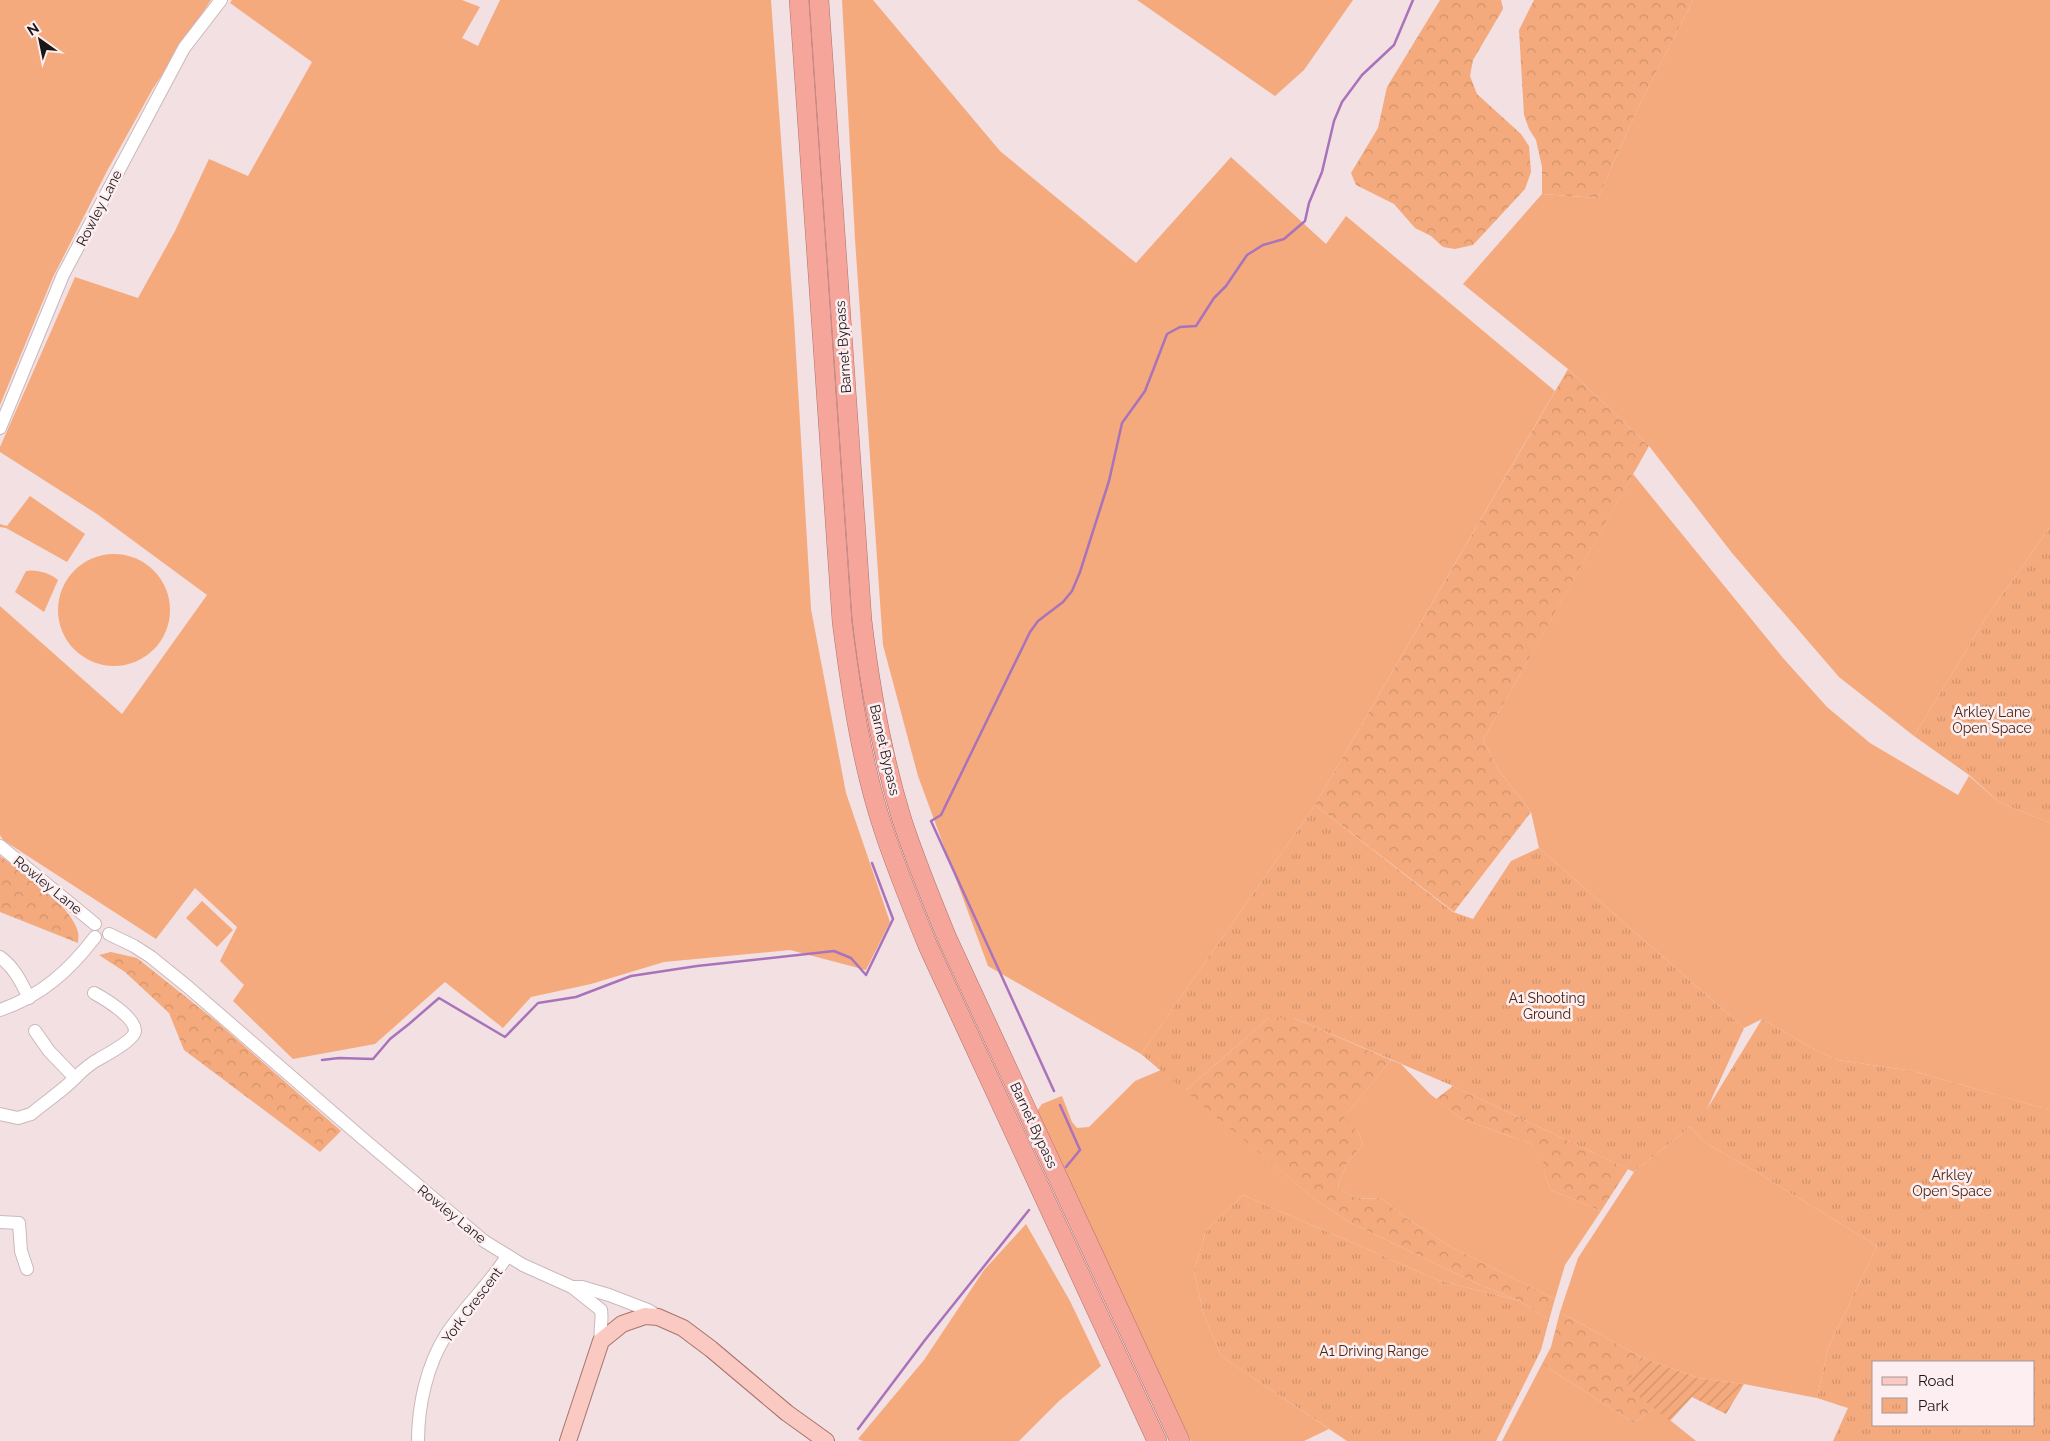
<svg xmlns="http://www.w3.org/2000/svg" width="2050" height="1441" font-family="Raleway,sans-serif">
<style>
.grass{fill:#f4aa7d}
.forest{fill:url(#forest-crowns)}
.park{fill:url(#park-tufts);fill-rule:evenodd}
.garden{fill:url(#garden-furrows)}
.lines{fill:none;stroke-linecap:round;stroke-linejoin:round}
.stream{stroke:#a973bb;stroke-width:2.5}
.minor-casing{stroke:#cab8bb;stroke-width:14}
.major-casing{stroke:#a9736c;stroke-width:18}
.highway-casing{stroke:#a9736c;stroke-width:20}
.minor{stroke:#fff;stroke-width:12}
.major{stroke:#f9c9c2;stroke-width:16}
.highway{stroke:#f5a59a;stroke-width:19}
.labels{text-anchor:middle;dominant-baseline:central;stroke-width:5;stroke-linejoin:round;paint-order:stroke}
.street-label{font-size:14px;fill:#1c1617;stroke:#fdeef1}
.park-label{font-size:14px;fill:#492712;stroke:#fdeef1}
</style>
<defs>
<pattern id="forest-crowns" width="20" height="18" patternUnits="userSpaceOnUse" patternTransform="scale(1.25)"><rect width="20" height="18" fill="#f4aa7d"/><path d="M2 6a3 3 0 1 1 6 0M12 15a3 3 0 1 1 6 0" fill="none" stroke="#d1926b"/></pattern>
<pattern id="park-tufts" width="24" height="20" patternUnits="userSpaceOnUse" patternTransform="scale(1.25)"><rect width="24" height="20" fill="#f4aa7d"/><path d="M3 7l-1-3M5 7V3M7 7l1-3M15 17l-1-3M17 17v-4M19 17l1-3" fill="none" stroke="#d1926b"/></pattern>
<pattern id="garden-furrows" width="10" height="10" patternUnits="userSpaceOnUse" patternTransform="scale(1.25)"><rect width="10" height="10" fill="#f4aa7d"/><path d="M-1 1l2-2M0 10L10 0M9 11l2-2" fill="none" stroke="#d1926b"/></pattern>
</defs>
<rect width="100%" height="100%" fill="#f2e0e3"/>
<!-- grass -->
<g class="grass">
<path d="M0 0H211L152 90 107 171 53 277 0 405Z"/>
<path d="M232 0H462L480 7 462 38 478 46 500 0H771L794 320 811 609 846 793 890 922 866 970 790 950 664 962 591 984 531 997 503 1028 445 982 375 1044 293 1059 233 1001 244 985 220 961 237 927 195 888 156 939 3 840 0 835V606L122 714 207 595 97 514 0 452V447L75 277 138 298 175 231 209 159 248 176 312 62 230 3Z"/>
<path d="M842 0H873L1000 151 1136 263 1231 157 1326 244 1346 216 1555 391 1315 805 1141 1054 988 966 918 776 883 645 855 239Z"/>
<path d="M1137 0H1353L1304 70 1275 96Z"/>
<path d="M1693 0H2050V527L1987 616 1914 736 1839 677 1732 553 1649 446 1568 369 1463 284 1542 194 1598 198 1637 110Z"/>
<path d="M1633 474 1783 658 1827 707 1870 743 1958 795 1969 776 1999 802 2050 823V1110L1913 1071 1838 1060 1812 1048 1762 1019 1744 1028 1539 848 1531 812 1500 772 1483 740Z"/>
<path d="M30 496 85 534 67 562 6 528 0 527V524L7 526Z"/>
<circle cx="114" cy="610" r="56"/>
<path d="M26 571C36 569 50 573 58 580L44 612 15 592Z"/>
<path d="M202 901 233 930 217 947 186 918Z"/>
<path d="M1391 1060 1401 1064 1430 1094 1462 1119 1529 1143 1544 1159 1545 1176 1551 1190 1601 1211 1565 1265 1555 1299 1453 1248 1409 1220 1381 1198C1363 1200 1351 1199 1338 1186L1347 1163 1363 1144 1359 1134 1343 1118Z"/>
<path d="M1161 1070 1313 1198 1349 1222 1478 1284 1520 1301 1438 1280 1243 1195 1206 1231 1194 1271 1203 1312 1221 1356 1329 1429 1304 1441H1191L1122 1299 1037 1111 1042 1104 1062 1096 1072 1122 1077 1128 1089 1127 1135 1081Z"/>
<path d="M1690 1127 1704 1142 1758 1173 1877 1246 1828 1348 1817 1398 1744 1384 1698 1378 1641 1357 1560 1312 1578 1258 1634 1172Z"/>
<path d="M1026 1224 1070 1301 1101 1366 1059 1401 1019 1441H863L858 1439 924 1360 984 1270Z"/>
<path d="M1542 1364 1634 1423 1655 1408 1696 1441H1502Z"/>
</g>
<!-- forest -->
<g class="forest">
<path d="M1440 0H1501L1503 9 1473 60 1470 76 1477 94 1521 134 1529 146 1531 172 1525 189 1473 245 1455 249 1443 247 1431 236 1415 228 1394 204 1356 185 1351 173 1378 128 1387 87Z"/>
<path d="M1534 0H1693L1637 110 1598 198 1542 194V167L1536 140 1529 129 1524 115 1519 30Z"/>
<path d="M1568 369 1649 446 1483 740 1500 772 1531 812 1454 912 1315 805Z"/>
<path d="M0 856C21 871 72 906 78 932 79 935 78 940 78 943L0 912Z"/>
<path d="M111 952 137 958 216 1021 341 1131 320 1152 184 1050 169 1013 125 972 99 955Z"/>
<path d="M1269 1018H1294L1391 1060 1344 1117 1359 1134 1363 1144 1347 1163 1338 1186C1351 1199 1363 1200 1381 1198L1409 1220 1453 1248 1555 1299 1549 1320 1520 1301 1478 1284 1349 1222 1313 1198 1185 1091Z"/>
<path d="M1453 1086 1613 1162 1628 1169 1601 1211 1551 1190 1545 1176 1543 1159 1529 1143 1462 1119 1436 1099Z"/>
<path d="M1560 1312 1641 1357 1628 1387 1655 1408 1634 1423 1542 1364 1551 1347Z"/>
</g>
<!-- park -->
<g class="park">
<path d="M2050 527V823L1999 802 1969 775 1914 736 1987 616Z"/>
<path d="M1315 805 1453 912 1473 919 1511 861 1539 848 1744 1028 1707 1109 1762 1019 1812 1048 1838 1060 1913 1071 2050 1110V1441H1833L1848 1408 1817 1398 1828 1348 1877 1246 1758 1173 1704 1142 1690 1127 1634 1172 1453 1086 1294 1018H1269L1185 1091 1141 1054ZM1874 1362H2034V1425H1874Z"/>
<path d="M1243 1195 1438 1280 1520 1301 1549 1320 1541 1350 1496 1441H1347L1221 1356 1203 1312 1194 1271 1206 1231Z"/>
</g>
<!-- garden -->
<path class="garden" d="M1641 1357 1698 1378 1744 1384 1726 1414 1692 1397 1670 1421 1627 1387Z"/>
<g class="lines">
<!-- stream -->
<g class="stream">
<path d="M322 1060 339 1058 373 1059 390 1039 409 1024 439 998 505 1037 538 1003 576 997 631 976 697 966 834 951 851 958 866 975 893 919 872 863"/>
<path d="M1054 1091 931 821 941 815 1030 632 1038 621 1063 602 1072 591 1080 572 1109 481 1122 423 1145 391 1167 334 1180 327 1196 326 1214 298 1226 286 1247 255 1263 245 1284 239 1305 221 1309 203 1322 172 1334 121 1342 102 1362 75 1394 45 1413 0"/>
<path d="M1060 1105 1080 1150 1066 1167"/>
<path d="M858 1429 925 1340 1029 1210"/>
</g>
<defs>
<g id="minor">
<path d="M0 428 63 275 184 48 221 0"/>
<path d="M0 846 95 924"/>
<path d="M109 934 134 946 151 957 188 987 361 1137 484 1241 523 1265 572 1287H582L609 1295 648 1310 656 1315"/>
<path d="M0 957C15 968 21 982 29 998"/>
<path d="M0 1010C41 996 69 971 95 937"/>
<path d="M35 1031 49 1051 75 1078"/>
<path d="M0 1114 18 1118 31 1114C42 1105 53 1097 64 1088 76 1078 85 1066 99 1059 106 1055 134 1040 135 1031 135 1017 105 999 94 993"/>
<path d="M0 1222 19 1223 21 1251 27 1269"/>
<path d="M572 1287 601 1310C603 1321 599 1331 601 1341"/>
<path d="M418 1441C418 1405 427 1365 446 1335 464 1307 490 1284 507 1256"/>
</g>
<path id="major" d="M568 1441 601 1341 622 1324 645 1316 658 1317 683 1328 711 1349 787 1413 826 1441"/>
<g id="highway">
<path d="M799 0 842 622C851 691 861 761 883 828 896 868 912 907 928 946L1157 1441"/>
<path d="M819 0 862 620C870 688 882 755 902 820 915 860 931 899 947 938L1180 1441"/>
</g>
</defs>
<!-- minor casing -->
<use href="#minor" class="minor-casing"/>
<!-- major casing -->
<use href="#major" class="major-casing"/>
<!-- highway casing -->
<use href="#highway" class="highway-casing"/>
<!-- minor -->
<use href="#minor" class="minor"/>
<!-- major -->
<use href="#major" class="major"/>
<!-- highway -->
<use href="#highway" class="highway"/>
</g>
<g class="labels">
<!-- street labels -->
<g class="street-label">
<text transform="translate(99 208) rotate(-63)">Rowley Lane</text>
<text transform="translate(843 347) rotate(-94)">Barnet Bypass</text>
<text transform="translate(885 750) rotate(77)">Barnet Bypass</text>
<text transform="translate(48 885) rotate(39)">Rowley Lane</text>
<text transform="translate(1034 1125) rotate(65)">Barnet Bypass</text>
<text transform="translate(452 1214) rotate(39)">Rowley Lane</text>
<text transform="translate(472 1305) rotate(-53)">York Crescent</text>
</g>
<!-- park labels -->
<g class="park-label">
<text x="1992" y="712">Arkley Lane<tspan x="1992" dy="16">Open Space</tspan></text>
<text x="1547" y="998">A1 Shooting<tspan x="1547" dy="16">Ground</tspan></text>
<text x="1952" y="1175">Arkley<tspan x="1952" dy="16">Open Space</tspan></text>
<text x="1374" y="1351">A1 Driving Range</text>
</g>
</g>
<!-- legend -->
<rect x="1872" y="1361" width="162" height="65" fill="#fdeef1" stroke="#a3989a"/>
<rect x="1882" y="1377" width="25" height="8" fill="#f9c9c2" stroke="#a3989a"/>
<text x="1918" y="1386" font-size="15" fill="#1c1617">Road</text>
<rect x="1882" y="1398" width="25" height="15" fill="url(#park-tufts)" stroke="#a3989a"/>
<text x="1918" y="1411" font-size="15" fill="#1c1617">Park</text>
<!-- north arrow -->
<g transform="translate(40 40) rotate(327)" stroke="#fdeef1" stroke-width="4" paint-order="stroke">
<path d="M0-4L9 19L0 12L-9 19Z" fill="#1c1617"/>
<text y="-8" font-size="14" font-weight="bold" text-anchor="middle" fill="#1c1617">N</text>
</g>
</svg>
